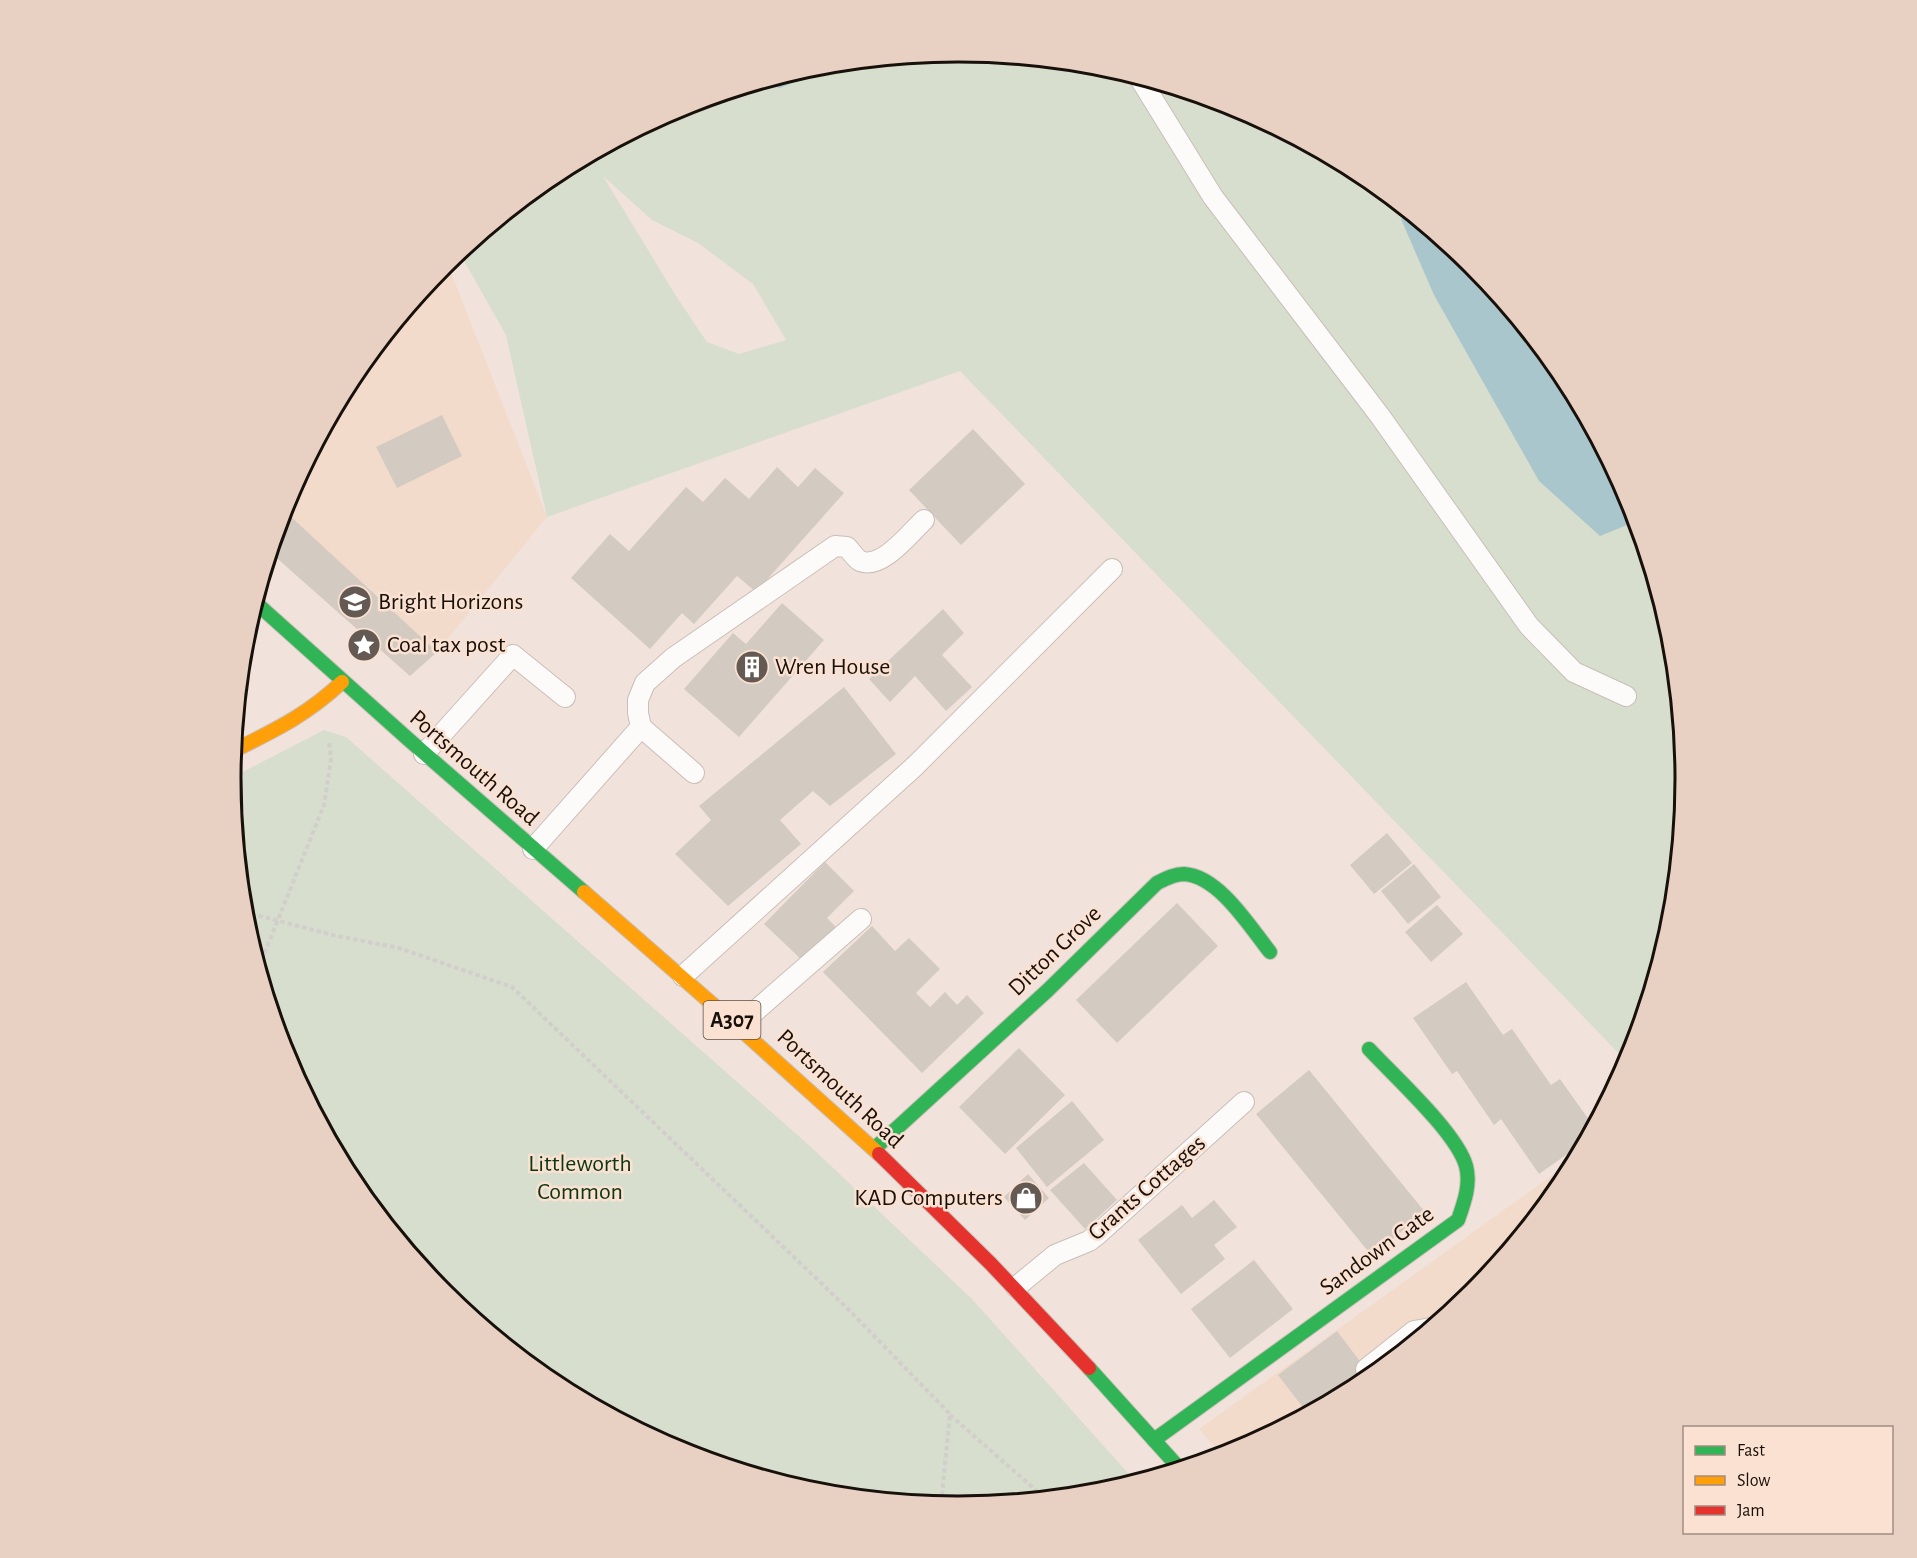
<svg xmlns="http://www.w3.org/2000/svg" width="1917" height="1558" font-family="'Alegreya Sans',sans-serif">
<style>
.built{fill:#f3dbcc}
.green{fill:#d7decd;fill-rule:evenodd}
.water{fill:#aac6cd}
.building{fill:#d3cac2}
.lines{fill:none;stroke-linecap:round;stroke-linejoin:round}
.lane-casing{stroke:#c9bfb8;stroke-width:22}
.fast-casing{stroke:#c9bfb8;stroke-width:16}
.slow-casing{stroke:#c9bfb8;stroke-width:16}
.jam-casing{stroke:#c9bfb8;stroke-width:16}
.path{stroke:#d2cecc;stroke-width:4;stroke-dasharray:4.5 3;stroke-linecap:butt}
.lane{stroke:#fdfbfa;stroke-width:20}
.fast{stroke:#30b455;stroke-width:14}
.slow{stroke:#ff9f0a;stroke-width:14}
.jam{stroke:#e5322d;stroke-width:14}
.labels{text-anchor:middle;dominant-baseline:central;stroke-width:5;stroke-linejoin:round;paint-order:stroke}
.shield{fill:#fae1d2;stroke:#5c4f46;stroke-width:1.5}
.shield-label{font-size:22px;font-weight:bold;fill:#18100a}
.poi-label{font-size:24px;fill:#18100a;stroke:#fae1d2;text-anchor:start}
.street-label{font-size:24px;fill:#18100a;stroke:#fae1d2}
.park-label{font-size:24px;fill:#0a370f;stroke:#fae1d2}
.rim{fill:none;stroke:#18100a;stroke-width:3}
</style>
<rect width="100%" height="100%" fill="#f1e3db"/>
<!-- built -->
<g class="built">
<path d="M447 262 547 517 437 652 410 676 270 552 286 500 353 374Z"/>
<path d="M1579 1156 1564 1184 1473 1294 1363 1384 1237 1452 1222 1456 1199 1429Z"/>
</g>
<!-- green -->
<g class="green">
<path d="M958 51 1101 65 1237 107 1363 174 1474 264 1564 375 1631 501 1673 637 1686 779 1672 921 1628 1063 960 371 547 517 506 335 459 252 554 174 680 106 817 65ZM603 176 652 220 698 243 753 284 786 340 739 354 707 342 676 296Z"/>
<path d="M324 730 346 737 811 1147 972 1299 1136 1482 1100 1493 958 1507 816 1493 680 1451 554 1384 443 1294 353 1183 286 1057 244 921 231 778Z"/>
</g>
<!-- water -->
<g class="water">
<path d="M841 63 780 88 760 82 817 65Z"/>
<path d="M1412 214 1474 264 1564 375 1631 501 1637 521 1600 536 1539 481 1434 295 1401 219Z"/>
</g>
<!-- building -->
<g class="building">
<path d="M442 415 462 456 397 488 376 447Z"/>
<path d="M973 429 1025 484 961 545 909 490Z"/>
<path d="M777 467 798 487 815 468 844 493 756 592 737 576 694 624 682 613 650 649 571 578 610 534 629 551 686 487 703 502 725 478 749 499Z"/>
<path d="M288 514 437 652 410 676 270 552 279 525Z"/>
<path d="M782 603 824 640 739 737 684 689 733 633 746 644Z"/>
<path d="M943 609 964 633 942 655 972 687 946 711 915 676 890 702 869 679Z"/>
<path d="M844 687 896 754 830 806 813 791 780 820 801 844 728 906 675 854 711 820 699 806Z"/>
<path d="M1387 833 1412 863 1374 894 1350 865Z"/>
<path d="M825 862 854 891 827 918 836 927 803 961 764 924Z"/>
<path d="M1414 864 1441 897 1408 924 1381 891Z"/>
<path d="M1177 903 1218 946 1117 1043 1076 1000Z"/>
<path d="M1437 905 1463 934 1431 962 1405 932Z"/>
<path d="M872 926 895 951 909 938 940 969 916 993 930 1007 945 992 957 1005 967 995 984 1013 922 1073 823 972Z"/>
<path d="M1466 982 1503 1035 1512 1029 1551 1085 1560 1079 1594 1127 1587 1140 1539 1174 1501 1119 1494 1125 1457 1071 1452 1074 1413 1018Z"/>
<path d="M1019 1048 1065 1095 1005 1154 959 1107Z"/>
<path d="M1309 1070 1425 1212 1372 1256 1256 1114Z"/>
<path d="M1072 1101 1104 1140 1047 1187 1016 1148Z"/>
<path d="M1084 1163 1117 1200 1085 1229 1050 1190Z"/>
<path d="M1028 1174 1049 1198 1025 1220 1004 1197Z"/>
<path d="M1214 1200 1237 1227 1214 1245 1225 1259 1181 1294 1138 1240 1182 1205 1192 1218Z"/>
<path d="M1254 1260 1293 1309 1230 1358 1191 1309Z"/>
<path d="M1337 1331 1372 1377 1363 1384 1308 1414 1278 1375Z"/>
</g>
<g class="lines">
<defs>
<g id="lane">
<path d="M1139 77 1213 197 1380 416 1529 626 1574 672 1626 696"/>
<path d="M641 727 638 713V700L645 683 673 658 835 546 847 547C851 551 855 558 860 561 882 570 910 533 924 520"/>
<path d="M424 754 513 655 565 697"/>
<path d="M533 849 641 727 694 773"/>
<path d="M683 976 915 766 1112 569"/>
<path d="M738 1026 861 919"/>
<path d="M1016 1287 1055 1255 1089 1241 1098 1234 1244 1102"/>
<path d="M1366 1369 1414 1331 1431 1328"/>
</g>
<g id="fast">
<path d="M255 602 408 739 584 892"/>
<path d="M874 1149 1048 990 1157 883C1165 879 1174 874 1184 874 1219 876 1250 927 1270 952"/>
<path d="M1089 1368 1180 1469"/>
<path d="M1154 1440 1458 1220C1464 1203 1471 1184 1466 1166 1457 1133 1394 1076 1369 1049"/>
</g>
<g id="slow">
<path d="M233 751C275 730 307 715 342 682"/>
<path d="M584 892 718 1009 879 1154"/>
</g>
<path id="jam" d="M879 1154 991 1264 1089 1368"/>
</defs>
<!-- lane casing -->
<use href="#lane" class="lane-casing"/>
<!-- fast casing -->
<use href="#fast" class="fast-casing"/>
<!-- slow casing -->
<use href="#slow" class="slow-casing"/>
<!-- jam casing -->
<use href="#jam" class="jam-casing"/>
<!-- path -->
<g class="path">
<path d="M244 912 337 936 399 948 512 987 846 1307 950 1414 941 1505"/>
<path d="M259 967 324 805 331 759 329 741"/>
<path d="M950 1415 1045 1498"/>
</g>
<!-- lane -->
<use href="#lane" class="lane"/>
<!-- fast -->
<use href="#fast" class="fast"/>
<!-- slow -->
<use href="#slow" class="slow"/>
<!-- jam -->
<use href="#jam" class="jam"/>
</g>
<!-- icons -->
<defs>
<symbol id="school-disc" viewBox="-11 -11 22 22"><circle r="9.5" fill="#645a53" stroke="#fae1d2"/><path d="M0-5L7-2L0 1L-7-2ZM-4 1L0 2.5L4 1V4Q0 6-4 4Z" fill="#fff"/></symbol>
<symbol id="sight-disc" viewBox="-11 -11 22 22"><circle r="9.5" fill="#645a53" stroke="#fae1d2"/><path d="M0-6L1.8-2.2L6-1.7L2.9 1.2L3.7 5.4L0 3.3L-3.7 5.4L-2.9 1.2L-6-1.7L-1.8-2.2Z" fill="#fff"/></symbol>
<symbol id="building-disc" viewBox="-11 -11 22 22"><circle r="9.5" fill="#645a53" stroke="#fae1d2"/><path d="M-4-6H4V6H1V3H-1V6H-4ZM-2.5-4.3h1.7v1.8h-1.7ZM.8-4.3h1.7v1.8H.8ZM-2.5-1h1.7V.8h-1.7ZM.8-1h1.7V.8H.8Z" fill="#fff"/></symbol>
<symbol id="shop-disc" viewBox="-11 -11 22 22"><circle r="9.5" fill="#645a53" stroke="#fae1d2"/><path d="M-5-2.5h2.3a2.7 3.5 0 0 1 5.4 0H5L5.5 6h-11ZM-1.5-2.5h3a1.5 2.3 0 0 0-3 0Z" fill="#fff"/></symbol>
</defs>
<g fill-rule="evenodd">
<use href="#school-disc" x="336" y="583" width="38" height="38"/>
<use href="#sight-disc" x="345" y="626" width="38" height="38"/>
<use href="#building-disc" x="733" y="648" width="38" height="38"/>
<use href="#shop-disc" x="1007" y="1179" width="38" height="38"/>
</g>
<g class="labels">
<!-- shield labels -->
<rect class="shield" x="703.5" y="1001" width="57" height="38" rx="4.5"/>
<g class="shield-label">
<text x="732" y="1020">A307</text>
</g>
<!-- poi labels -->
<g class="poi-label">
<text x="378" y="602">Bright Horizons</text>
<text x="387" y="645">Coal tax post</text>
<text x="775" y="667">Wren House</text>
<text x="1003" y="1198" text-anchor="end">KAD Computers</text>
</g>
<!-- street labels -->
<g class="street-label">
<text transform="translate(474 768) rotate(41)">Portsmouth Road</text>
<text transform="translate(1055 951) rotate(-44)">Ditton Grove</text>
<text transform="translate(840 1089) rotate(43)">Portsmouth Road</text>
<text transform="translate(1147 1188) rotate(-41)">Grants Cottages</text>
<text transform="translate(1377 1251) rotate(-36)">Sandown Gate</text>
</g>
<!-- park labels -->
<g class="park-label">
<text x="580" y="1164">Littleworth<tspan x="580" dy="28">Common</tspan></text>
</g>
</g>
<!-- crop -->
<path d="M0 0H1917V1558H0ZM241 779a717 717 0 1 1 1434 0a717 717 0 1 1-1434 0Z" fill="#e8d0c2" fill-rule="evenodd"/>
<path class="rim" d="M241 779a717 717 0 1 1 1434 0a717 717 0 1 1-1434 0Z"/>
<!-- legend -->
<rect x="1683" y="1426" width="210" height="108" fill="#fae1d2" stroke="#a08d82" stroke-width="1.5"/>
<rect x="1695" y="1446" width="30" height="9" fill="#30b455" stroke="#a08d82" stroke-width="1.5"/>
<text x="1737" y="1456" font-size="18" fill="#18100a">Fast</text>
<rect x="1695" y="1476" width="30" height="9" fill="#ff9f0a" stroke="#a08d82" stroke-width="1.5"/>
<text x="1737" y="1486" font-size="18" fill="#18100a">Slow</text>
<rect x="1695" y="1506" width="30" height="9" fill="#e5322d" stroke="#a08d82" stroke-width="1.5"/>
<text x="1737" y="1516" font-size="18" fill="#18100a">Jam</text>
</svg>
